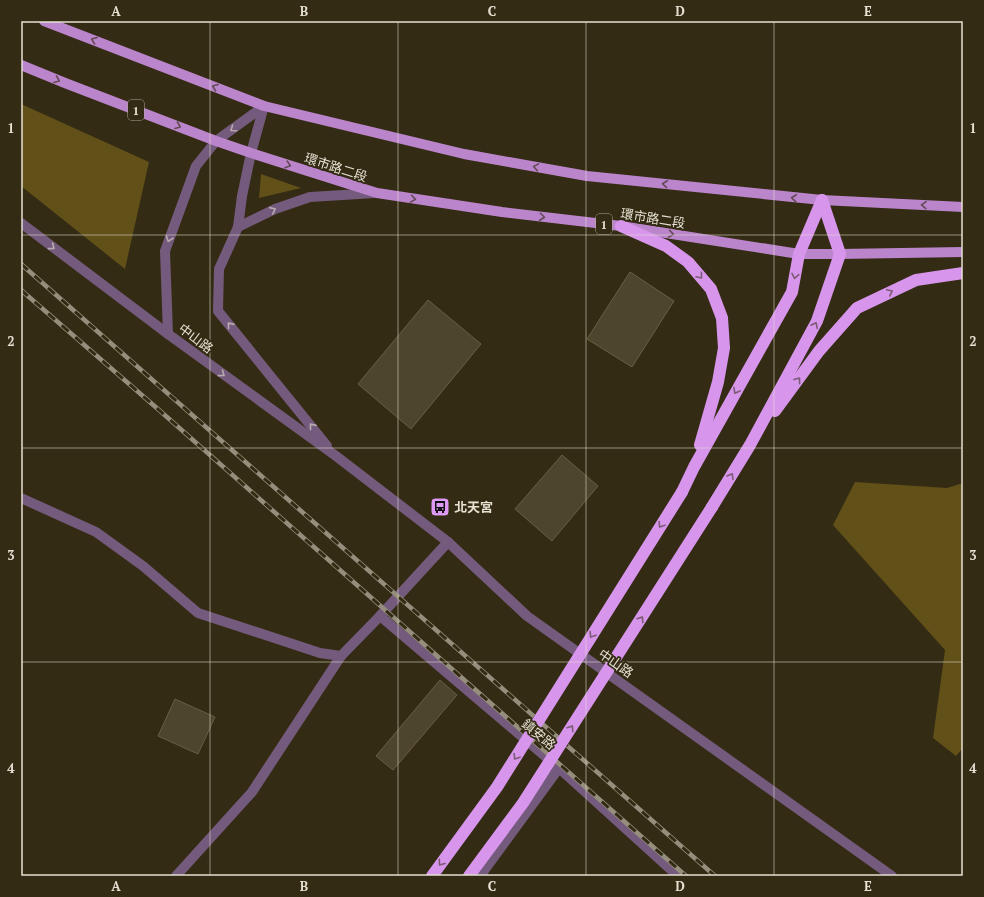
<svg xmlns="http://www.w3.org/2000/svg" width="984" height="897" font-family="'PT Serif','Noto Sans TC',serif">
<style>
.green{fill:#625019}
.building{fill:#4d452c;stroke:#685f45}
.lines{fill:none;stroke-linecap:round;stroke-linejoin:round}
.minor{stroke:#745a7c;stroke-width:10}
.major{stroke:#bb85cc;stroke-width:10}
.highway{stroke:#d796ec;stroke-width:12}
.rail-casing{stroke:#958e7c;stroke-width:4.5}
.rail{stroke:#332b13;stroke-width:3;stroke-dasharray:9;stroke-linecap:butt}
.highway-bridge{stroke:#d796ec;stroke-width:12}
.oneway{stroke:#634a54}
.oneway2{stroke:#b8abb0}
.oneway3{stroke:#7d5b75}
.grid{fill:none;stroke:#e6e1d3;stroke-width:1;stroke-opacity:0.55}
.labels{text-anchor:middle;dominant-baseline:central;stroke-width:3.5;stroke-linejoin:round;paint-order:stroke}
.shield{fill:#332b13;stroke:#b0aa99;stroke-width:1}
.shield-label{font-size:12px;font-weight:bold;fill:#e6e1d3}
.street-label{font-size:13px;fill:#e6e1d3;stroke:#332b13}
.poi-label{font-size:13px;font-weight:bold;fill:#e6e1d3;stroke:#332b13;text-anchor:start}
.neatline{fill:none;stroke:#e6e1d3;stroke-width:1.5}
.grid-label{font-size:13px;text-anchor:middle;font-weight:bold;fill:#e6e1d3}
</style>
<rect width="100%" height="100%" fill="#332b13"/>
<!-- green -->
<g class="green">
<path d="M21 104 149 162 125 269 21 186Z"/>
<path d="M261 174 301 188 259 198Z"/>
<path d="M855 482 947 488 963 483V748L956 756 933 738 945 650 833 525Z"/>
</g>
<!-- building -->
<g class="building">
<path d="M630 272 674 301 632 367 587 339Z"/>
<path d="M428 300 481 344 411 429 358 384Z"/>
<path d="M562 455 598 486 552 541 515 509Z"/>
<path d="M440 680 457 695 393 770 376 756Z"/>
<path d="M175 699 215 717 198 754 158 736Z"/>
</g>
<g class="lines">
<!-- minor -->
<g class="minor">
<path d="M264 106 251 153 242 196 238 227 219 269 218 311 327 446"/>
<path d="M21 223 168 334 336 456 448 542 527 616 892 876"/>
<path d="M238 227 275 209 310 197 375 193"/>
<path d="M168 334 165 251 196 166 216 141 264 106"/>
<path d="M21 498 96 532 143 566 198 613 320 653 341 656 380 616 448 542"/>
<path d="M380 616 559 768 678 876"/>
<path d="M176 876 252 792 341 656"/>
<path d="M480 876 559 768"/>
</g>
<!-- major -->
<g class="major">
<path d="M44 21 264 106 464 154 587 176 822 200 963 207"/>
<path d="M21 65 65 83 216 141 251 153 377 193 502 212 621 226 799 254H840L963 252"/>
</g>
<!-- highway -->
<g class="highway">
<path d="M621 226 666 246 688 262 711 289 722 318 724 348 718 382 700 445"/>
<path d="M775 411 819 351 857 308 916 280 963 273"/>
<path d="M682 492 694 467 792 292 799 254 822 200"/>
<path d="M712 507 750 445 817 321 840 254 822 200"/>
</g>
<defs>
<g id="rail">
<path d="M21 264 715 876"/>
<path d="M21 290 159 410 686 876"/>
</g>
</defs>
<!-- rail casing -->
<use href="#rail" class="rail-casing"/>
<!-- rail -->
<use href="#rail" class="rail"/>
<!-- highway-bridge -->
<g class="highway-bridge">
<path d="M432 876 497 787 682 492"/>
<path d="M469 876 523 803 712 507"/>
</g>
</g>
<!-- one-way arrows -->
<defs><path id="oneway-chevron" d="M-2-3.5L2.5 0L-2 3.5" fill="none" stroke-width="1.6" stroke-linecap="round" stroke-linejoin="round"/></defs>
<g class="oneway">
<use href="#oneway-chevron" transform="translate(94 40) rotate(-159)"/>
<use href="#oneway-chevron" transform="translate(57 80) rotate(23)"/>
<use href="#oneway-chevron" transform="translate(215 87) rotate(-159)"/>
<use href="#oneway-chevron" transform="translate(178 126) rotate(21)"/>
<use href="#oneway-chevron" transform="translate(288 165) rotate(18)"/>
<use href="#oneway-chevron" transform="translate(536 167) rotate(-170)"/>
<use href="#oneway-chevron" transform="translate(665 184) rotate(-174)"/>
<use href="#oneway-chevron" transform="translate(794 198) rotate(-174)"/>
<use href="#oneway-chevron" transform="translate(413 199) rotate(9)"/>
<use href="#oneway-chevron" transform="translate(924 205) rotate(-177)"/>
<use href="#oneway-chevron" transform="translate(542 217) rotate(7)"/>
<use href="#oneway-chevron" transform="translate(671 234) rotate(9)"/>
</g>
<g class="oneway2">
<use href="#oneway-chevron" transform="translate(233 129) rotate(145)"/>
<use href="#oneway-chevron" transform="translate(273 210) rotate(-24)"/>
<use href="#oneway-chevron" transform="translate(169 239) rotate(109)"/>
<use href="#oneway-chevron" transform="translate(52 247) rotate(37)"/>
<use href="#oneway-chevron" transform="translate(230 325) rotate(-129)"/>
<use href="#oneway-chevron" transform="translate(222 374) rotate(36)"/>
<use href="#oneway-chevron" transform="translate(312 426) rotate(-129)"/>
</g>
<g class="oneway3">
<use href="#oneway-chevron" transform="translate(700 276) rotate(50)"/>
<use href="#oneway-chevron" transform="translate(795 276) rotate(101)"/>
<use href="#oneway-chevron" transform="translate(890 292) rotate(-25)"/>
<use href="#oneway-chevron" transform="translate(815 325) rotate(-63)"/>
<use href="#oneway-chevron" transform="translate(798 380) rotate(-54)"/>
<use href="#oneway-chevron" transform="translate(736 391) rotate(119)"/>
<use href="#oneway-chevron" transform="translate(731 476) rotate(-59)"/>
<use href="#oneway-chevron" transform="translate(661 525) rotate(122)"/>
<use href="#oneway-chevron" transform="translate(641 619) rotate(-57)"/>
<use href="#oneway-chevron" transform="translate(592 635) rotate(122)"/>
<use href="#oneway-chevron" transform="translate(571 728) rotate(-57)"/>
<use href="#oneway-chevron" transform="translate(516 757) rotate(122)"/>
<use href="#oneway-chevron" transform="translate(441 863) rotate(126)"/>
</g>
<!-- grid -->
<path class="grid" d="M210 21V876M398 21V876M586 21V876M774 21V876M21 235H963M21 448H963M21 662H963"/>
<!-- icons -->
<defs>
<symbol id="bus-square" viewBox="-11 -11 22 22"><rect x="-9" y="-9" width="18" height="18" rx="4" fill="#dd99f3" stroke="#332b13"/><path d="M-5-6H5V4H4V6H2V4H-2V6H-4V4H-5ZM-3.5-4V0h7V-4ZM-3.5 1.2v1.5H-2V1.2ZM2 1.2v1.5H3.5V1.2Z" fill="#111"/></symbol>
</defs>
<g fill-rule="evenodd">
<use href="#bus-square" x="429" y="496" width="22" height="22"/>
</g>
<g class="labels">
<!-- shield labels -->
<g class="shield">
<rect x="128" y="100" width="16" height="20" rx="3"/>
<rect x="596" y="214" width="16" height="20" rx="3"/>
</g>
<g class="shield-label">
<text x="136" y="110">1</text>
<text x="604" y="224">1</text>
</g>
<!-- street labels -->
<g class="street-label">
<text transform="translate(336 167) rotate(18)">環市路二段</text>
<text transform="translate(653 218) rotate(9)">環市路二段</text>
<text transform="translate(196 338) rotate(37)">中山路</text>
<text transform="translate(616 663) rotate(35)">中山路</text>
<text transform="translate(539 734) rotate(40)">鎮安路</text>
</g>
<!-- poi labels -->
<g class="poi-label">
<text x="454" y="507">北天宮</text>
</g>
</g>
<!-- border -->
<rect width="984" height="897" fill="none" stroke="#332b13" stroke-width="44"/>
<rect x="22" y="22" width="940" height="853" class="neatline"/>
<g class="grid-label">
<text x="116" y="16">A</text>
<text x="304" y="16">B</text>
<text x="492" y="16">C</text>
<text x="680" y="16">D</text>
<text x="868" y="16">E</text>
<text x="11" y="133">1</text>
<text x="973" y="133">1</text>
<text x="11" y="346">2</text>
<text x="973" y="346">2</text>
<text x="11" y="560">3</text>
<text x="973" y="560">3</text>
<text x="11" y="773">4</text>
<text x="973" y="773">4</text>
<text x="116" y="891">A</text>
<text x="304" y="891">B</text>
<text x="492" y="891">C</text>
<text x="680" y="891">D</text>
<text x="868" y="891">E</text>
</g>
</svg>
